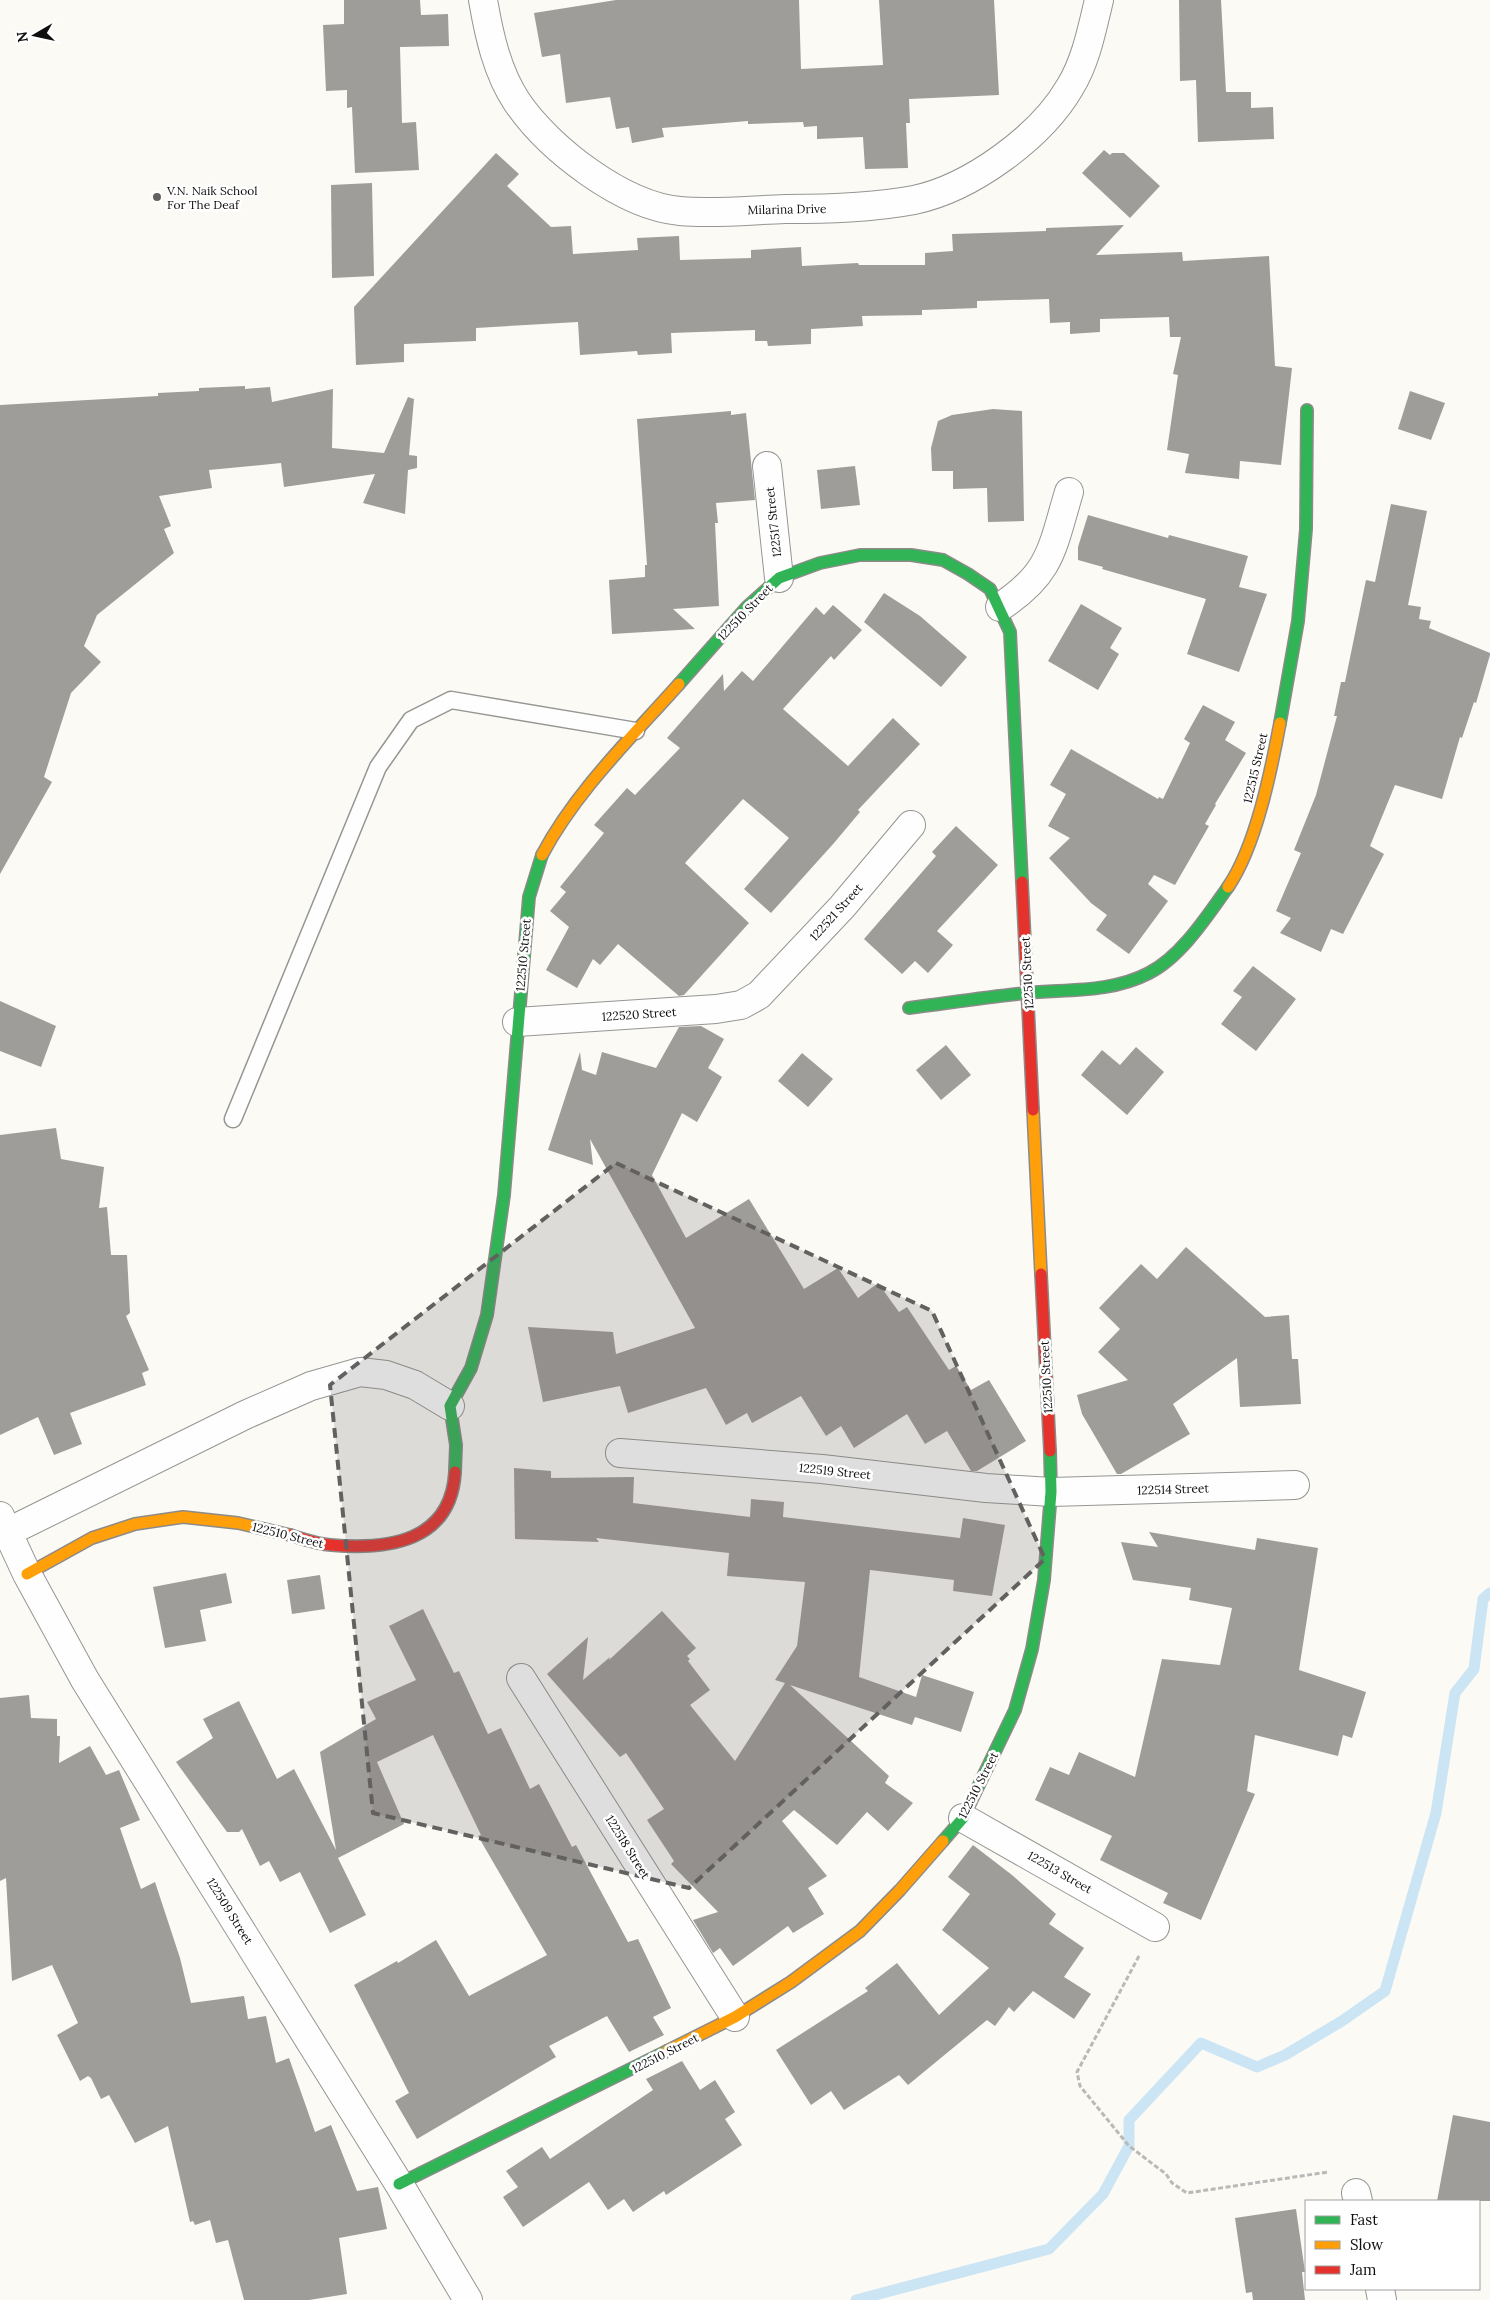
<svg xmlns="http://www.w3.org/2000/svg" width="1490" height="2300" font-family="Lora,serif">
<style>
.lines{fill:none;stroke-linecap:round;stroke-linejoin:round}
.stream{stroke:#cce5f4;stroke-width:11}
.building{fill:#9f9d9a}
.lane-casing{stroke:#959593;stroke-width:19}
.street-casing{stroke:#959593;stroke-width:30}
.fast-casing{stroke:#8c8b89;stroke-width:14}
.slow-casing{stroke:#8c8b89;stroke-width:14}
.jam-casing{stroke:#8c8b89;stroke-width:14}
.path{stroke:#b9b9b8;stroke-width:3;stroke-dasharray:5 2.5;stroke-linecap:butt}
.lane{stroke:#fefefe;stroke-width:16}
.street{stroke:#fefefe;stroke-width:28}
.fast{stroke:#30b455;stroke-width:11}
.slow{stroke:#ff9f0a;stroke-width:11}
.jam{stroke:#e5322d;stroke-width:11}
.marked{fill:#626160;fill-opacity:0.2;stroke:#626160;stroke-width:4;stroke-dasharray:10 6;stroke-linejoin:round}
.poi-dot{fill:#626160;stroke:#fff;stroke-width:2}
.labels{text-anchor:middle;dominant-baseline:central;stroke-width:5;stroke-linejoin:round;paint-order:stroke}
.poi-label{font-size:12px;fill:#0f0f0f;stroke:#fff;text-anchor:start}
.street-label{font-size:12px;fill:#0f0f0f;stroke:#fff}
</style>
<rect width="100%" height="100%" fill="#fbfaf5"/>
<g class="lines">
<!-- stream -->
<path class="stream" d="M856 2300 1049 2249 1103 2194 1129 2146V2120L1201 2043 1257 2067 1285 2055 1342 2021 1385 1991 1436 1813 1455 1693 1474 1669 1483 1599 1490 1593"/>
</g>
<!-- building -->
<g class="building">
<path d="M344 0H420L421 15 448 14 449 46 400 47 402 123 416 122 419 170 355 173 352 107 347 108V90L326 91 323 25 344 24Z"/>
<path d="M616 0H799L801 69 883 65 879 0H994L999 95 909 99 910 123H906L908 168 865 169 863 137 817 139V126L804 127 803 122 748 124V121L662 128 664 137 632 143 629 127 616 129 610 97 566 103 560 54 542 57 534 13Z"/>
<path d="M1179 0H1221L1226 92H1251V108L1273 107 1274 139 1198 142 1196 80 1180 81Z"/>
<path d="M1104 150 1110 155 1112 153H1124L1160 186 1130 218 1082 173Z"/>
<path d="M496 153 519 174 507 186 551 227 571 226 573 254 638 250 637 238 679 236 680 260 751 258V250L801 247 802 266 858 263 859 265H925V253L953 251 952 234 1046 231V228L1124 225 1096 255 1182 252 1183 261 1269 256 1275 366 1292 368 1281 465 1240 461 1239 479 1185 473 1189 454 1167 450 1178 375 1173 374 1181 337H1170L1169 317 1100 319V332L1070 334V322L1050 323 1049 299 977 301V308L922 310V315L862 316 863 326 811 329V344L768 346 767 341H755V330L671 333 672 353 638 355 637 351 580 355 578 322 476 328V341L404 344V362L356 365 354 307Z"/>
<path d="M372 183 374 276 332 278 331 185Z"/>
<path d="M245 386V389L270 387 272 402 333 389 332 448 384 453 408 397 414 399 409 455 417 456V468L408 470 405 514 363 503 375 474 284 487 281 463 209 470 212 488 159 496 171 526 164 529 174 553 97 615 84 646 101 662 71 693 44 777 52 782 0 874V405L158 396V393L199 391V388Z"/>
<path d="M1410 391 1445 403 1431 440 1398 429Z"/>
<path d="M993 409 1022 411 1024 521 988 522 987 488 953 489V471H932L931 448 938 421 952 415Z"/>
<path d="M731 411V415L746 413 755 500 716 503 718 523H715L719 606 673 609 695 629 612 634 609 580 645 577V565H647L637 419Z"/>
<path d="M855 466 860 505 821 509 817 470Z"/>
<path d="M1391 504 1427 511 1408 605 1421 607 1419 619 1431 621 1429 628 1490 653V655L1476 703 1474 702 1462 738 1460 737 1442 799 1395 785 1370 846 1384 854 1343 934 1331 929 1321 952 1280 933 1291 918 1276 911 1301 853 1294 850 1316 795 1337 716H1334L1341 682H1345L1366 580 1375 582Z"/>
<path d="M1088 515 1168 538 1169 535 1248 556 1239 587 1267 594 1239 672 1187 654 1206 599 1102 569 1103 567 1078 560V547Z"/>
<path d="M884 593 920 616 967 657 941 687 864 622Z"/>
<path d="M1081 604 1122 628 1110 648 1119 654 1098 690 1048 661Z"/>
<path d="M833 605 862 630 834 660 831 656 783 709 848 766 893 718 920 744 858 810 860 812 834 843 771 913 744 889 789 838 743 799 685 863 749 923 684 995 679 996 618 944 600 965 593 959 577 988 546 970 569 927 550 911 566 892 560 887 604 833 594 825 627 788 635 795 680 748 667 738 723 674 724 691 742 671 753 681 816 607 824 615Z"/>
<path d="M1203 705 1235 722 1225 740 1246 753 1215 804 1216 805 1205 824 1209 826 1175 885 1154 875 1148 884 1168 901 1129 954 1096 930 1107 915 1091 903 1049 858 1070 838 1048 826 1066 794 1050 785 1071 749 1158 799 1159 797 1163 799 1190 743 1184 739Z"/>
<path d="M956 826 998 865 937 931 953 945 928 973 915 961 902 974 864 939 936 856 932 852Z"/>
<path d="M1253 966 1296 999 1256 1051 1221 1024 1242 997 1233 991Z"/>
<path d="M0 1001 56 1026 41 1067 0 1051Z"/>
<path d="M701 1026 724 1039 708 1068 722 1077 697 1122 682 1113 652 1175 686 1238 749 1199 804 1289 838 1268 858 1298 878 1283 899 1312 907 1307 949 1370 956 1366 971 1390 989 1380 1026 1441 977 1471H971L947 1431 925 1444 907 1414 854 1448 841 1426 826 1436 801 1396 752 1423 747 1413 726 1425 706 1388 628 1413 620 1386 543 1402 528 1327 613 1332 616 1354 695 1328 590 1139 593 1165 548 1150 580 1052 582 1070 596 1075 602 1052 656 1068 679 1027Z"/>
<path d="M946 1045 971 1075 941 1100 916 1070Z"/>
<path d="M1136 1047 1164 1072 1127 1115 1081 1075 1102 1050 1120 1065Z"/>
<path d="M802 1053 833 1079 808 1107 778 1081Z"/>
<path d="M56 1128 61 1159 104 1167 99 1208 107 1207 111 1255H127L130 1313 126 1316 149 1370 142 1373 146 1385 70 1413 82 1444 54 1455 38 1417 0 1435V1135Z"/>
<path d="M1186 1247 1265 1317 1289 1315 1292 1359H1298L1301 1404 1240 1407 1237 1358 1173 1404 1190 1434 1121 1474H1117L1082 1414 1077 1395 1128 1380 1098 1352 1120 1329 1099 1308 1141 1264 1157 1279Z"/>
<path d="M514 1468 551 1471V1478L634 1477 633 1503 750 1517 751 1499 784 1502 783 1517 960 1538 963 1518 1005 1525 992 1596 953 1591 954 1580 870 1570 859 1677 916 1697 922 1675 974 1692 961 1732 915 1717 912 1725 790 1685 889 1776 885 1783 913 1803 888 1831 867 1812 837 1845 794 1810 782 1821 827 1876 808 1888 824 1914 793 1933 788 1926 733 1966 720 1948 713 1953 693 1920 718 1912 671 1864 674 1861 647 1820 664 1809 626 1753 620 1757 547 1674 588 1637 583 1680 610 1657 609 1660 662 1611 696 1648 687 1656 690 1659 688 1661 710 1690 690 1705 735 1761 785 1683 775 1680 797 1646 805 1582 727 1576 729 1553 596 1538 599 1542 515 1539Z"/>
<path d="M1149 1532 1255 1550 1257 1538 1318 1548 1299 1670 1366 1692 1352 1738 1343 1735 1338 1756 1255 1735 1247 1791 1255 1794 1201 1920 1163 1903 1168 1893 1100 1860 1112 1836 1035 1800 1050 1767 1069 1775 1079 1752 1135 1777 1162 1659 1220 1665 1232 1608 1189 1600 1191 1588 1133 1580 1121 1542 1158 1547Z"/>
<path d="M226 1573 232 1603 200 1610 206 1641 165 1648 153 1587Z"/>
<path d="M320 1575 325 1609 292 1614 287 1580Z"/>
<path d="M423 1609 454 1673 459 1671 488 1734 501 1728 530 1789 539 1784 572 1847 576 1845 628 1942 638 1939 671 2008 653 2017 664 2035 629 2052 607 2016 549 2046 556 2057 417 2139 395 2101 409 2093 354 1985 397 1961 398 1963 436 1940 469 1996 547 1955 478 1836 481 1835 433 1735 377 1762 404 1824 338 1858 366 1915 330 1933 300 1872 280 1882 269 1861 260 1866 242 1829 239 1832H227L176 1762 213 1738 203 1719 239 1701 277 1779 294 1769 336 1850 320 1752 376 1719 367 1702 416 1680 389 1626Z"/>
<path d="M29 1695 31 1718 57 1719V1736H60L59 1763 90 1746 106 1775 119 1770 140 1820 120 1828 141 1889 155 1882 180 1958 191 2003 244 1996 248 2019 266 2016 276 2063 289 2058 315 2132 331 2125 357 2191 378 2187 387 2229 339 2238 347 2294 309 2300H244L228 2240 216 2243 210 2220 195 2225 193 2221 190 2222 168 2126 135 2143 109 2095 101 2099 91 2078 88 2076 80 2081 57 2035 78 2023 52 1965 12 1981 6 1878 0 1881V1698Z"/>
<path d="M973 1845 1012 1875 1056 1914 1049 1924 1084 1948 1064 1977 1091 1994 1074 2019 1033 1991 1014 2012 1009 2007 995 2026 987 2020 908 2085 899 2075 844 2110 831 2091 811 2105 776 2050 868 1991 865 1988 897 1963 939 2015 989 1968 942 1930 970 1894 948 1877Z"/>
<path d="M682 2061 700 2090 715 2080 735 2112 725 2119 742 2145 666 2195 664 2191 633 2212 624 2199 608 2210 589 2182 523 2227 503 2197 518 2187 506 2171 542 2147 550 2159 653 2090 646 2079Z"/>
<path d="M1453 2115 1490 2122V2201H1437Z"/>
<path d="M1296 2209 1305 2272H1302L1305 2300H1253L1252 2292 1246 2293 1235 2218Z"/>
</g>
<g class="lines">
<defs>
<path id="lane" d="M233 1119 378 767 411 720 451 700 636 731"/>
<g id="street">
<path d="M483 0C489 35 497 72 517 102 549 149 623 206 680 211 715 214 751 210 785 209 828 209 872 208 914 200 971 188 1041 137 1070 87 1086 61 1092 29 1099 0"/>
<path d="M767 466 779 578"/>
<path d="M1000 607C1052 573 1052 548 1069 492"/>
<path d="M517 1022 716 1009 741 1005 759 995 842 907 911 825"/>
<path d="M620 1453 822 1469 986 1488 1051 1492 1295 1485"/>
<path d="M0 1516 27 1574 85 1680 399 2184 468 2300"/>
<path d="M8 1532 245 1415 311 1386 360 1372 386 1375 415 1385 450 1406"/>
<path d="M521 1678 735 2017"/>
<path d="M963 1818 1155 1927"/>
<path d="M1356 2193 1358 2201"/>
<path d="M1380 2289 1382 2300"/>
</g>
<g id="fast">
<path d="M679 684 747 607 779 578 820 563 860 555H911L943 560 968 574 990 589 1010 632 1022 882"/>
<path d="M1280 723 1298 621 1306 529 1307 410"/>
<path d="M909 1008C948 1003 987 997 1026 993 1067 989 1111 993 1149 973 1181 957 1208 915 1228 887"/>
<path d="M455 1472 456 1445 450 1406 471 1368 487 1315 504 1195 529 897 542 855"/>
<path d="M943 1841 963 1818 1015 1710 1032 1649 1044 1580 1051 1492 1050 1451"/>
<path d="M399 2184 667 2051"/>
</g>
<g id="slow">
<path d="M542 855C576 791 631 738 679 684"/>
<path d="M1228 887C1256 846 1271 771 1280 723"/>
<path d="M1033 1110 1041 1274"/>
<path d="M27 1574 92 1538 135 1524 183 1517 238 1523 290 1535"/>
<path d="M667 2051 735 2017 791 1982 860 1931 900 1890 943 1841"/>
</g>
<g id="jam">
<path d="M1022 882 1033 1110"/>
<path d="M1041 1274 1050 1451"/>
<path d="M290 1535C303 1539 317 1544 331 1545 388 1550 451 1542 455 1472"/>
</g>
</defs>
<!-- lane casing -->
<use href="#lane" class="lane-casing"/>
<!-- street casing -->
<use href="#street" class="street-casing"/>
<!-- fast casing -->
<use href="#fast" class="fast-casing"/>
<!-- slow casing -->
<use href="#slow" class="slow-casing"/>
<!-- jam casing -->
<use href="#jam" class="jam-casing"/>
<!-- path -->
<path class="path" d="M1139 1956 1077 2072 1080 2086 1129 2146 1166 2174 1172 2183 1187 2193 1328 2172"/>
<!-- lane -->
<use href="#lane" class="lane"/>
<!-- street -->
<use href="#street" class="street"/>
<!-- fast -->
<use href="#fast" class="fast"/>
<!-- slow -->
<use href="#slow" class="slow"/>
<!-- jam -->
<use href="#jam" class="jam"/>
</g>
<!-- marked area -->
<path class="marked" d="M616 1163 932 1311 1045 1559 689 1888 373 1813 330 1385Z"/>
<!-- markers -->
<circle class="poi-dot" cx="157" cy="197" r="5"/>
<g class="labels">
<!-- poi labels -->
<g class="poi-label">
<text x="167" y="190">V.N. Naik School<tspan x="167" dy="14">For The Deaf</tspan></text>
</g>
<!-- street labels -->
<g class="street-label">
<text transform="translate(787 209) rotate(-1)">Milarina Drive</text>
<text transform="translate(773 522) rotate(-96)">122517 Street</text>
<text transform="translate(745 612) rotate(-46)">122510 Street</text>
<text transform="translate(1255 768) rotate(-77)">122515 Street</text>
<text transform="translate(836 912) rotate(-48)">122521 Street</text>
<text transform="translate(523 955) rotate(-85)">122510 Street</text>
<text transform="translate(1027 973) rotate(-93)">122510 Street</text>
<text transform="translate(639 1014) rotate(-4)">122520 Street</text>
<text transform="translate(1046 1377) rotate(-93)">122510 Street</text>
<text transform="translate(835 1471) rotate(6)">122519 Street</text>
<text transform="translate(1173 1489) rotate(-2)">122514 Street</text>
<text transform="translate(288 1535) rotate(14)">122510 Street</text>
<text transform="translate(978 1785) rotate(-63)">122510 Street</text>
<text transform="translate(628 1847) rotate(58)">122518 Street</text>
<text transform="translate(1060 1872) rotate(30)">122513 Street</text>
<text transform="translate(230 1911) rotate(58)">122509 Street</text>
<text transform="translate(665 2053) rotate(-27)">122510 Street</text>
</g>
</g>
<!-- legend -->
<rect x="1305" y="2200" width="175" height="90" fill="#ffffff" stroke="#9f9f9f"/>
<rect x="1315" y="2216" width="25" height="8" fill="#30b455" stroke="#9f9f9f"/>
<text x="1350" y="2225" font-size="15" fill="#0f0f0f">Fast</text>
<rect x="1315" y="2241" width="25" height="8" fill="#ff9f0a" stroke="#9f9f9f"/>
<text x="1350" y="2250" font-size="15" fill="#0f0f0f">Slow</text>
<rect x="1315" y="2266" width="25" height="8" fill="#e5322d" stroke="#9f9f9f"/>
<text x="1350" y="2275" font-size="15" fill="#0f0f0f">Jam</text>
<!-- north arrow -->
<g transform="translate(35 35) rotate(261)" stroke="#ffffff" stroke-width="4" paint-order="stroke">
<path d="M0-4L9 19L0 12L-9 19Z" fill="#0f0f0f"/>
<text y="-8" font-size="14" font-weight="bold" text-anchor="middle" fill="#0f0f0f">N</text>
</g>
</svg>
